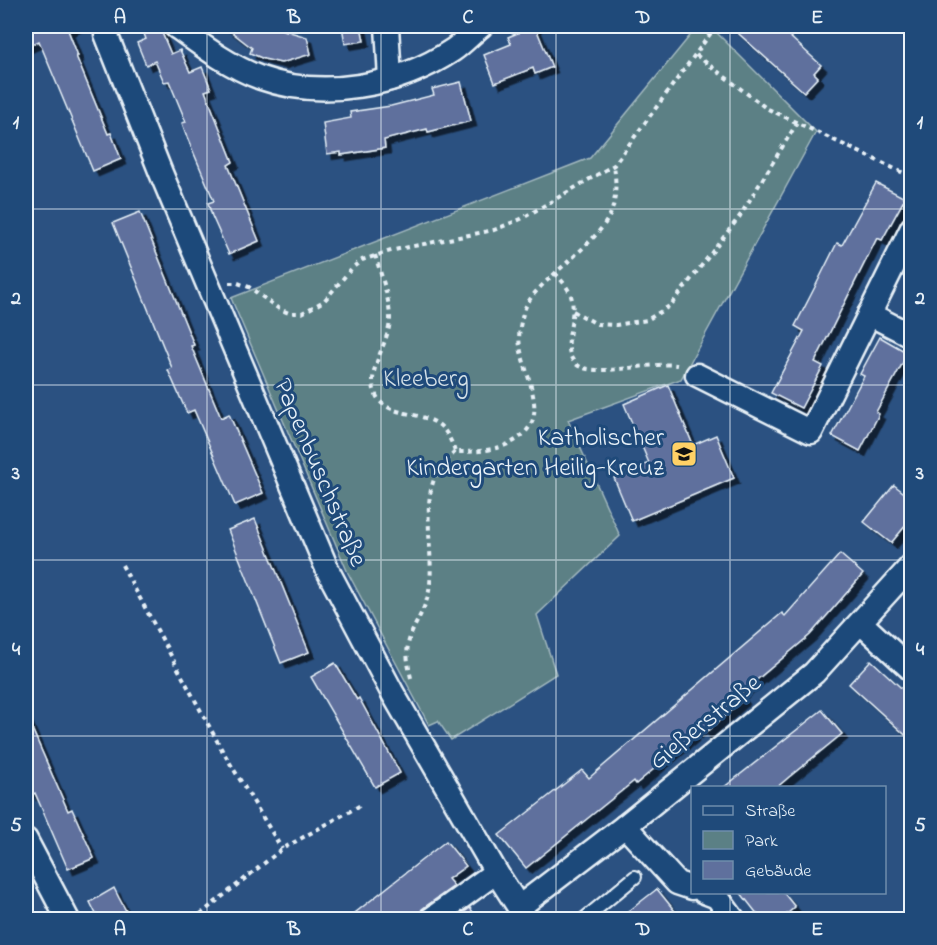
<svg xmlns="http://www.w3.org/2000/svg" width="937" height="945" font-family="'Indie Flower',sans-serif">
<style>
.green{fill:#5b8085;stroke:#a2b8be;stroke-width:1.5}
.building{fill:#5f709d;stroke:#e8f1f8;stroke-width:1.5;filter:url(#shadow)}
.lines{fill:none;stroke-linecap:round;stroke-linejoin:round}
.service-casing{stroke:#e8f1f8;stroke-width:16}
.minor-casing{stroke:#e8f1f8;stroke-width:27}
.path{stroke:#e8f1f8;stroke-width:4;stroke-dasharray:4.5 4.5;stroke-linecap:butt}
.service{stroke:#1f4a7a;stroke-width:12}
.minor{stroke:#1f4a7a;stroke-width:22}
.grid{fill:none;stroke:#e8f1f8;stroke-width:1.5;stroke-opacity:0.55}
.labels{text-anchor:middle;dominant-baseline:central;stroke-width:6;stroke-linejoin:round;paint-order:stroke}
.park-label{font-size:26px;fill:#d3e0e7;stroke:#1f4a7a}
.poi-label{font-size:26px;fill:#e8f1f8;stroke:#1f4a7a;text-anchor:end}
.street-label{font-size:26px;fill:#e8f1f8;stroke:#1f4a7a}
.neatline{fill:none;stroke:#e8f1f8;stroke-width:2}
.grid-label{font-size:20px;text-anchor:middle;font-weight:bold;fill:#e8f1f8}
</style>
<defs>
<filter id="shadow"><feDropShadow dx="5.5" dy="5.5" stdDeviation="0" flood-color="#0009"/></filter>
</defs>
<rect width="100%" height="100%" fill="#2b5181"/>
<filter id="ink" filterUnits="userSpaceOnUse"><feTurbulence type="fractalNoise" baseFrequency=".0167" numOctaves="2"/><feDisplacementMap in="SourceGraphic" scale="12" xChannelSelector="R" yChannelSelector="G"/><feConvolveMatrix kernelMatrix="1 2 1 2 8 2 1 2 1" color-interpolation-filters="sRGB"/></filter>
<g filter="url(#ink)">
<!-- green -->
<path class="green" d="M698 26H710L816 132 681 379 568 420 620 536 537 615 556 674 451 740 438 721 429 725 348 573 231 298 590 158Z"/>
<!-- building -->
<g class="building">
<path d="M26 26H76L68 30 78 56H76L108 134 111 133 121 159 93 171 39 41 26 47Z"/>
<path d="M141 26H159L171 54 180 50 190 72 202 67 211 89 205 91 233 162 228 165 259 241 229 254 212 216 208 203 214 201 187 137 182 123 186 122 169 81 164 82 155 61 146 65 137 43 146 39Z"/>
<path d="M224 26H270L307 37 311 54 281 63 264 59 250 53 252 48Z"/>
<path d="M342 26H361L364 41 345 44Z"/>
<path d="M535 26 552 67 535 74 533 68 495 83 484 55 511 44 508 37Z"/>
<path d="M730 26H778L821 65 814 73 818 77 804 92Z"/>
<path d="M461 82 471 121 428 132 427 129 384 140 385 148 341 155V152L327 154 323 123 351 118 350 112 391 106 434 95 432 89Z"/>
<path d="M876 183 905 198 882 240 877 238 815 362 823 366 801 408 771 393 804 331 795 326 816 285 837 243 842 245Z"/>
<path d="M140 212 194 345 191 346 221 418 229 414 263 493 235 505 194 410 187 413 168 370 172 368 113 223Z"/>
<path d="M880 337 908 353 876 412 879 414 860 451 832 436 864 376 860 374Z"/>
<path d="M668 385 693 445 716 435 734 478 632 521 614 478 649 463 624 404Z"/>
<path d="M894 485 912 499V518L891 543 864 522Z"/>
<path d="M255 519 309 652 281 663 228 530Z"/>
<path d="M840 554 863 574 810 635 740 694 744 699 705 733 702 728 696 733 693 729V736L636 784 634 781 526 868 499 835 582 770 589 778 782 613 785 616Z"/>
<path d="M871 660 912 698V741L849 684Z"/>
<path d="M335 663 357 700 359 698 400 773 375 787 311 677Z"/>
<path d="M822 710 842 734 789 777 776 788H723Z"/>
<path d="M26 715 68 811 72 809 94 858 68 869 35 793 31 795 26 784Z"/>
<path d="M446 841 466 866 448 879 454 886 422 909 417 920H346Z"/>
<path d="M114 888 119 898 131 920H99L90 902Z"/>
<path d="M657 889 682 920H618L639 903Z"/>
<path d="M740 892H783L795 907 780 920H762Z"/>
<path d="M470 908 479 920H454Z"/>
</g>
<g class="lines">
<defs>
<path id="service" d="M583 920 635 877"/>
<g id="minor">
<path d="M106 26V34L161 173 328 571 392 692 496 872 527 920"/>
<path d="M175 26C201 45 230 67 261 78 323 100 399 86 453 50 463 43 472 33 481 26"/>
<path d="M387 26 390 79"/>
<path d="M869 314 912 336"/>
<path d="M697 375 811 432 912 228"/>
<path d="M861 623 912 670"/>
<path d="M625 826 677 883 692 888"/>
<path d="M26 840 68 920"/>
<path d="M704 892 717 897 734 920"/>
<path d="M519 907 625 826 814 673 912 565"/>
<path d="M430 920 496 872"/>
</g>
</defs>
<!-- service casing -->
<use href="#service" class="service-casing"/>
<!-- minor casing -->
<use href="#minor" class="minor-casing"/>
<!-- path -->
<g class="path">
<path d="M802 26 803 29 809 26"/>
<path d="M696 55 766 108 912 177"/>
<path d="M375 255C381 275 389 296 390 318 390 344 363 372 377 397 389 419 429 409 445 431 450 438 453 445 455 452"/>
<path d="M555 273C561 280 568 287 571 296 578 318 559 348 576 364 593 379 652 361 677 365"/>
<path d="M229 283H238L249 287 279 309 289 313H302L324 301 352 268 362 260 394 250 494 230 521 219 614 165 716 26"/>
<path d="M573 311 597 324 616 325 647 320 671 305 740 216 797 123"/>
<path d="M122 565 222 750 282 849"/>
<path d="M411 678C408 664 405 651 410 637 416 621 426 608 429 591 436 553 417 497 442 465 446 460 451 456 455 452 481 452 515 450 530 426 543 405 523 368 520 346 518 336 520 324 523 314 527 299 539 288 550 278 568 261 599 237 610 215 617 199 616 181 614 165"/>
<path d="M193 920 282 849 361 805"/>
</g>
<!-- service -->
<use href="#service" class="service"/>
<!-- minor -->
<use href="#minor" class="minor"/>
</g>
</g>
<!-- grid -->
<path class="grid" d="M207 26V920M381 26V920M556 26V920M730 26V788M26 209H912M26 385H912M26 560H912M26 736H912M730 892V920"/>
<!-- icons -->
<defs>
<symbol id="school-square" viewBox="-11 -11 22 22"><rect x="-9" y="-9" width="18" height="18" rx="4" fill="#ffd166" stroke="#1f4a7a"/><path d="M0-5L7-2L0 1L-7-2ZM-4 1L0 2.5L4 1V4Q0 6-4 4Z" fill="#111"/></symbol>
</defs>
<g fill-rule="evenodd">
<use href="#school-square" x="669" y="439" width="30" height="30"/>
</g>
<g class="labels">
<!-- park labels -->
<g class="park-label">
<text x="426" y="380">Kleeberg</text>
</g>
<!-- poi labels -->
<g class="poi-label">
<text x="664" y="439">Katholischer<tspan x="664" dy="30">Kindergarten Heilig-Kreuz</tspan></text>
</g>
<!-- street labels -->
<g class="street-label">
<text transform="translate(319 473) rotate(67)">Papenbuschstraße</text>
<text transform="translate(706 723) rotate(-39)">Gießerstraße</text>
</g>
</g>
<!-- margin -->
<rect width="937" height="945" fill="none" stroke="#1f4a7a" stroke-width="66"/>
<!-- legend -->
<rect x="691" y="786" width="195" height="108" fill="#1f4a7a" stroke="#6f8dac" stroke-width="1.5"/>
<rect x="703" y="806" width="30" height="9" fill="#1f4a7a" stroke="#6f8dac" stroke-width="1.5"/>
<text x="745" y="816" font-size="18" fill="#e8f1f8">Straße</text>
<rect x="703" y="831" width="30" height="18" fill="#5b8085" stroke="#6f8dac" stroke-width="1.5"/>
<text x="745" y="846" font-size="18" fill="#e8f1f8">Park</text>
<rect x="703" y="861" width="30" height="18" fill="#5f709d" stroke="#6f8dac" stroke-width="1.5"/>
<text x="745" y="876" font-size="18" fill="#e8f1f8">Gebäude</text>
<rect x="33" y="33" width="871" height="879" class="neatline"/>
<g class="grid-label">
<text x="120" y="23">A</text>
<text x="294" y="23">B</text>
<text x="468" y="23">C</text>
<text x="643" y="23">D</text>
<text x="817" y="23">E</text>
<text x="16" y="128">1</text>
<text x="920" y="128">1</text>
<text x="16" y="304">2</text>
<text x="920" y="304">2</text>
<text x="16" y="479">3</text>
<text x="920" y="479">3</text>
<text x="16" y="655">4</text>
<text x="920" y="655">4</text>
<text x="16" y="831">5</text>
<text x="920" y="831">5</text>
<text x="120" y="935">A</text>
<text x="294" y="935">B</text>
<text x="468" y="935">C</text>
<text x="643" y="935">D</text>
<text x="817" y="935">E</text>
</g>
</svg>
